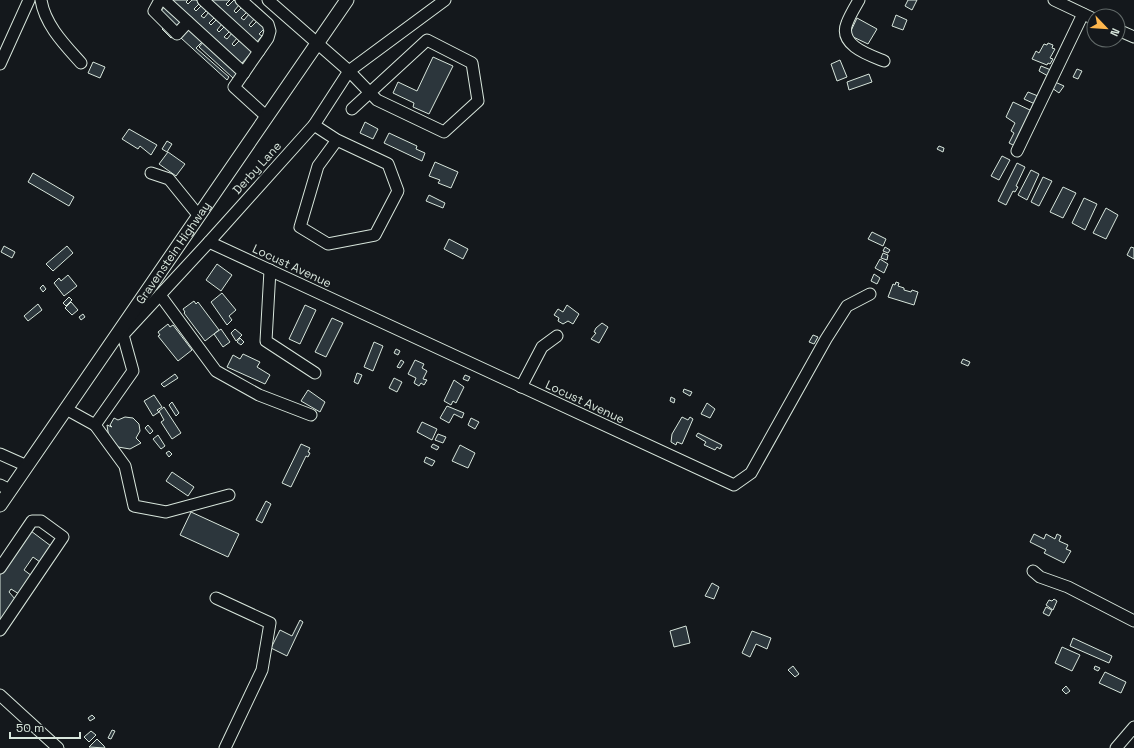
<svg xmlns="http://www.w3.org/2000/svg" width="1134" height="748" font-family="'Space Grotesk',sans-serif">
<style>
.building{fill:#2c363c;stroke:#d8e6dc}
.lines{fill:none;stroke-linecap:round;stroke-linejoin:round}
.minor-casing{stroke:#d8e6dc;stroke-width:13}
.major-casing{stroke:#d8e6dc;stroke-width:15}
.minor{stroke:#14181c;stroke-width:11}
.major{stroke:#14181c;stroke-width:13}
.labels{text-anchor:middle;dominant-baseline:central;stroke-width:3;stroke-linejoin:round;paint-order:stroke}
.street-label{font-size:12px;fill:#d8e6dc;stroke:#14181c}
</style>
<rect width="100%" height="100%" fill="#14181c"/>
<!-- building -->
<g class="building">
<path d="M170 0H188L186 2 188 4 192 0H196L200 3 194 9 196 11 202 5 207 10 201 16 204 18 209 12 215 17 209 23 211 25 217 19 222 24 217 30 219 32 225 26 230 31 224 37 227 39 232 33 238 37 232 44 234 46 240 40 253 51 241 64Z"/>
<path d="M209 0H230L226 4 228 6 234 0 239 5 234 11 236 13 242 7 247 12 241 18 244 20 249 14 255 18 249 25 251 27 257 21 265 28 259 34 262 36 256 43Z"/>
<path d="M908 0H917L912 10 905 6Z"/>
<path d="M165 6 183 23 178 28 160 12Z"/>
<path d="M896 15 907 20 903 30 892 26Z"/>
<path d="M857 18 877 29 868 44 849 35Z"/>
<path d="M164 27 174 36 171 38 162 29Z"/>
<path d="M191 28 204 40 196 48 229 77 227 80 181 38Z"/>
<path d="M204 41 238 73 233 78 199 47Z"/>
<path d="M1048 43 1053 45 1052 48 1055 49 1050 58 1053 59 1050 64 1048 63 1047 65 1032 59 1036 51 1039 53 1044 44 1047 45Z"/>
<path d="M433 57 453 66 429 114 413 107 414 103 393 93 398 82 417 91Z"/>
<path d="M840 60 847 77 837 81 831 64Z"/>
<path d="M93 62 105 67 100 78 88 73Z"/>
<path d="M1041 66 1051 70 1048 76 1039 71Z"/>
<path d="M1077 69 1082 71 1078 79 1073 77Z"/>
<path d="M869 74 872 82 849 90 847 82Z"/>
<path d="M1055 82 1064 86 1059 93 1052 88Z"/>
<path d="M1028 92 1038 96 1035 104 1024 99Z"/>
<path d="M1013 102 1032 111 1015 146 1009 143 1014 133 1011 131 1015 123 1006 117Z"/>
<path d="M365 122 378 129 373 139 360 133Z"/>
<path d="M129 129 157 145 151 155 140 146 138 149 122 139Z"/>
<path d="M389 133 417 146 416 149 425 153 422 161 384 143Z"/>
<path d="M167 141 172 144 167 152 162 149Z"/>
<path d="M939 146 944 148 943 152 937 149Z"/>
<path d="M168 152 185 164 176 176 159 164Z"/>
<path d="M1002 156 1010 160 999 180 991 176Z"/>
<path d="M435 162 458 172 451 188 438 183 440 180 429 176Z"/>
<path d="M1017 163 1025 167 1016 186 1018 187 1015 192 1013 191 1006 205 998 201Z"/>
<path d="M1031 170 1039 174 1027 200 1018 195Z"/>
<path d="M33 173 74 197 69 206 28 182Z"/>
<path d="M1043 177 1052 181 1039 206 1031 202Z"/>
<path d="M1063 187 1076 193 1063 218 1050 212Z"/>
<path d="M429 195 445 203 443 208 426 201Z"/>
<path d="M1084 198 1097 204 1085 230 1072 223Z"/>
<path d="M1106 208 1118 215 1106 239 1093 233Z"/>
<path d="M872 232 886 239 883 246 868 239Z"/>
<path d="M449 239 468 249 463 259 444 249Z"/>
<path d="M4 246 15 252 12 258 1 252Z"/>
<path d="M67 246 73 253 53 271 46 264Z"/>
<path d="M885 247 890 250 888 253 883 251Z"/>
<path d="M1131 247 1134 248V259L1127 255Z"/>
<path d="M883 253 888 255 887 260 881 258Z"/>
<path d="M880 259 888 264 884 273 875 268Z"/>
<path d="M217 264 232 275 221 291 206 280Z"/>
<path d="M874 274 880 278 877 284 871 281Z"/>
<path d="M68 275 77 286 64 296 54 283 59 278 61 281Z"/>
<path d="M896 282 899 283 898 286 904 288V290L911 292 912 290 918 292 914 305 888 297 893 284 895 285Z"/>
<path d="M43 285 46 289 43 292 40 288Z"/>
<path d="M222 293 236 310 229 316 232 320 227 325 211 302Z"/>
<path d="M69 297 72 300 66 306 63 303Z"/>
<path d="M194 301 196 304 198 302 219 330 205 341 184 313 185 312 183 309Z"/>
<path d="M71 302 78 310 72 315 65 308Z"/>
<path d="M38 304 42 310 28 321 24 316Z"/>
<path d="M305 305 316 310 300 344 289 339Z"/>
<path d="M567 305 579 314 573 324 568 321 563 324 558 321 559 318 554 315 558 309 563 312Z"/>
<path d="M83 314 85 317 81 320 79 317Z"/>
<path d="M332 318 343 323 326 357 315 352Z"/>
<path d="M602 323 608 327 599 343 591 339 596 333 594 332 596 328Z"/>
<path d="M168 324 170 327 173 325 192 350 178 361 158 336 160 335 158 332Z"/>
<path d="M221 329 230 342 223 347 214 334Z"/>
<path d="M235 329 242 335 236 341 231 333Z"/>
<path d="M813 335 818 337 814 344 809 342Z"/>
<path d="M240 338 244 342 241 345 237 342Z"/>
<path d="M374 342 383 346 373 371 364 367Z"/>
<path d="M396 349 400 351 398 355 394 353Z"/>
<path d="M243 354 260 362 257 367 270 375 265 384 227 367 233 355 240 359Z"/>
<path d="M963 359 970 362 968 366 961 363Z"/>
<path d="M401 360 404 362 400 368 397 367Z"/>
<path d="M415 360 424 364 422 368 427 371 423 379 427 380 424 385 421 383 419 386 414 383 416 378 408 374Z"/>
<path d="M357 373 362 375 358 384 354 382Z"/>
<path d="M175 374 178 378 164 387 161 384Z"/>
<path d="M465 375 470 377 468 381 463 379Z"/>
<path d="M394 378 402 382 397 392 389 388Z"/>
<path d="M454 380 464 387 456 403 453 401 451 405 444 401Z"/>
<path d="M684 389 692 392 690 396 683 392Z"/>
<path d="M308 390 325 402 320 412 301 401Z"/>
<path d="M154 395 162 407 157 410 159 412 153 416 144 401Z"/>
<path d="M671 397 675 399 674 403 670 401Z"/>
<path d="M172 402 179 413 176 416 169 405Z"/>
<path d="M707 403 715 409 710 418 701 414Z"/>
<path d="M447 406 464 413 462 418 454 414 449 423 440 418Z"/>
<path d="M164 407 181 433 172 439 161 422 164 420 159 411Z"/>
<path d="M125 417 133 418 139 424 140 431 136 438 141 443 130 449 118 447 109 438 107 425 112 427 110 425 114 418 118 420Z"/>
<path d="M682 417 688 420 690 417 693 419 682 444 677 442 676 445 671 442 672 434Z"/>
<path d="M471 418 479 422 475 429 468 425Z"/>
<path d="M422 422 437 429 432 440 417 432Z"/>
<path d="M148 425 153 431 150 434 145 428Z"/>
<path d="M698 433 722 445 720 449 717 447 715 450 704 445 706 442 696 436Z"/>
<path d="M438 434 446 437 443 443 435 440Z"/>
<path d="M158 435 165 446 161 449 153 439Z"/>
<path d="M301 444 310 448 308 452 310 453 308 457 306 456 291 487 282 483Z"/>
<path d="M433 444 439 447 437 450 431 447Z"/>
<path d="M460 445 475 453 468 468 452 461Z"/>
<path d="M169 451 172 454 169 457 166 453Z"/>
<path d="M426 457 435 461 432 466 424 462Z"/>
<path d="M172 472 194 487 188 496 166 481Z"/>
<path d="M266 501 271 504 262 523 256 520Z"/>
<path d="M191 512 239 534 228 557 180 535Z"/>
<path d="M31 531 51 546 40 562 33 557 24 570 32 576 19 594 11 589 9 592 15 599 0 621V573L17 553Z"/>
<path d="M1034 534 1044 539 1046 534 1055 539 1057 534 1061 536 1059 541 1068 545 1066 549 1071 551 1064 563 1044 553 1046 550 1030 542Z"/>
<path d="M712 583 719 587 714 599 705 596Z"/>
<path d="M1054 599 1057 601 1053 610 1046 605 1049 600 1052 601Z"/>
<path d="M1046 607 1052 610 1049 616 1043 613Z"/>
<path d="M300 620 303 622 287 656 271 648 280 630 292 636Z"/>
<path d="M686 626 690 643 674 647 670 631Z"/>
<path d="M752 631 771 638 767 649 756 644 750 657 742 653Z"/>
<path d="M1073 638 1112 656 1109 663 1070 646Z"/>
<path d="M1062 647 1080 655 1072 671 1055 663Z"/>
<path d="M793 666 799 674 795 677 788 670Z"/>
<path d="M1095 666 1100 668 1098 671 1094 669Z"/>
<path d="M1105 672 1126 682 1121 693 1099 683Z"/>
<path d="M1066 686 1070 691 1066 694 1062 690Z"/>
<path d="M92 715 95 718 90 721 88 718Z"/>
<path d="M112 730 115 731 111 739 108 738Z"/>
<path d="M91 731 96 735 89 742 84 737Z"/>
<path d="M97 739 104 746 105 748 89 747Z"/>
</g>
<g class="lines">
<defs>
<g id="minor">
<path d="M41 0C45 25 65 45 81 63"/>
<path d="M160 0 154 11 177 34 188 22"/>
<path d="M164 0 244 73"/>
<path d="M203 0 259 51"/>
<path d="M241 0 268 24 270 31 268 38 234 87 267 117"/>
<path d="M268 0 349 71 377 100 444 132 478 101 472 63 427 40 352 109"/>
<path d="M859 0C855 7 850 15 847 23 838 45 869 55 884 61"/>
<path d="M1054 0 1094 19"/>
<path d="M1118 30 1134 37"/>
<path d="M0 64 29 0"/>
<path d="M314 125 337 140 388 164 398 191 375 235 328 244 300 227 318 166 337 140"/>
<path d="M1017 151 1083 14"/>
<path d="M151 173 169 179 199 216"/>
<path d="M209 242 734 485 751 473 826 339 847 306 870 294"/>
<path d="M270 270 266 341 315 373"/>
<path d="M160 295 216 371 259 395 311 415"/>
<path d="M122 336 209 242 314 125 349 71 445 0"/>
<path d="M521 387 542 347 557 336"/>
<path d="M66 409 95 425 133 371 123 335"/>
<path d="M95 425 125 466 134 506 166 512 229 495"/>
<path d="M0 454 27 466"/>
<path d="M0 485 10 490"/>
<path d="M0 568 32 521H41L63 537 0 630"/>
<path d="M1033 571 1040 577 1068 587 1134 621"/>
<path d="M216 598 270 623 262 670 225 748"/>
<path d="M0 695 58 748"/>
<path d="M1116 748 1134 727"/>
</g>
<g id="major">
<path id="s1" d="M0 505 347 0"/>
</g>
</defs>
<!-- minor casing -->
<use href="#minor" class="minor-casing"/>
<!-- major casing -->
<use href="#major" class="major-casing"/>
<!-- minor -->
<use href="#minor" class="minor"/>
<!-- major -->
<use href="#major" class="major"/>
</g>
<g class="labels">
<!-- street labels -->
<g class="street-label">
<text transform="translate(257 168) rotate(-48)">Derby Lane</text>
<text stroke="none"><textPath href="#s1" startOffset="306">Gravenstein Highway</textPath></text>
<text transform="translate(292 266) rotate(25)">Locust Avenue</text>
<text transform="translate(585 402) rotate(25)">Locust Avenue</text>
</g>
</g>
<!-- north arrow -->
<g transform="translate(1106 28) rotate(115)"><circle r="19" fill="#14181c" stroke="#626a69"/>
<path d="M0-3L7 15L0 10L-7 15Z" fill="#ffb74d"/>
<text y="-6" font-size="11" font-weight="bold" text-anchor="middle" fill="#d8e6dc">N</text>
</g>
<!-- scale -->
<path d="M10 732v6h70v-6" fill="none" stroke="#d8e6dc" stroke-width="2"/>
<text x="16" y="732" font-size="12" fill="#d8e6dc" stroke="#14181c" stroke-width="3" paint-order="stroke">50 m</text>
</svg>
